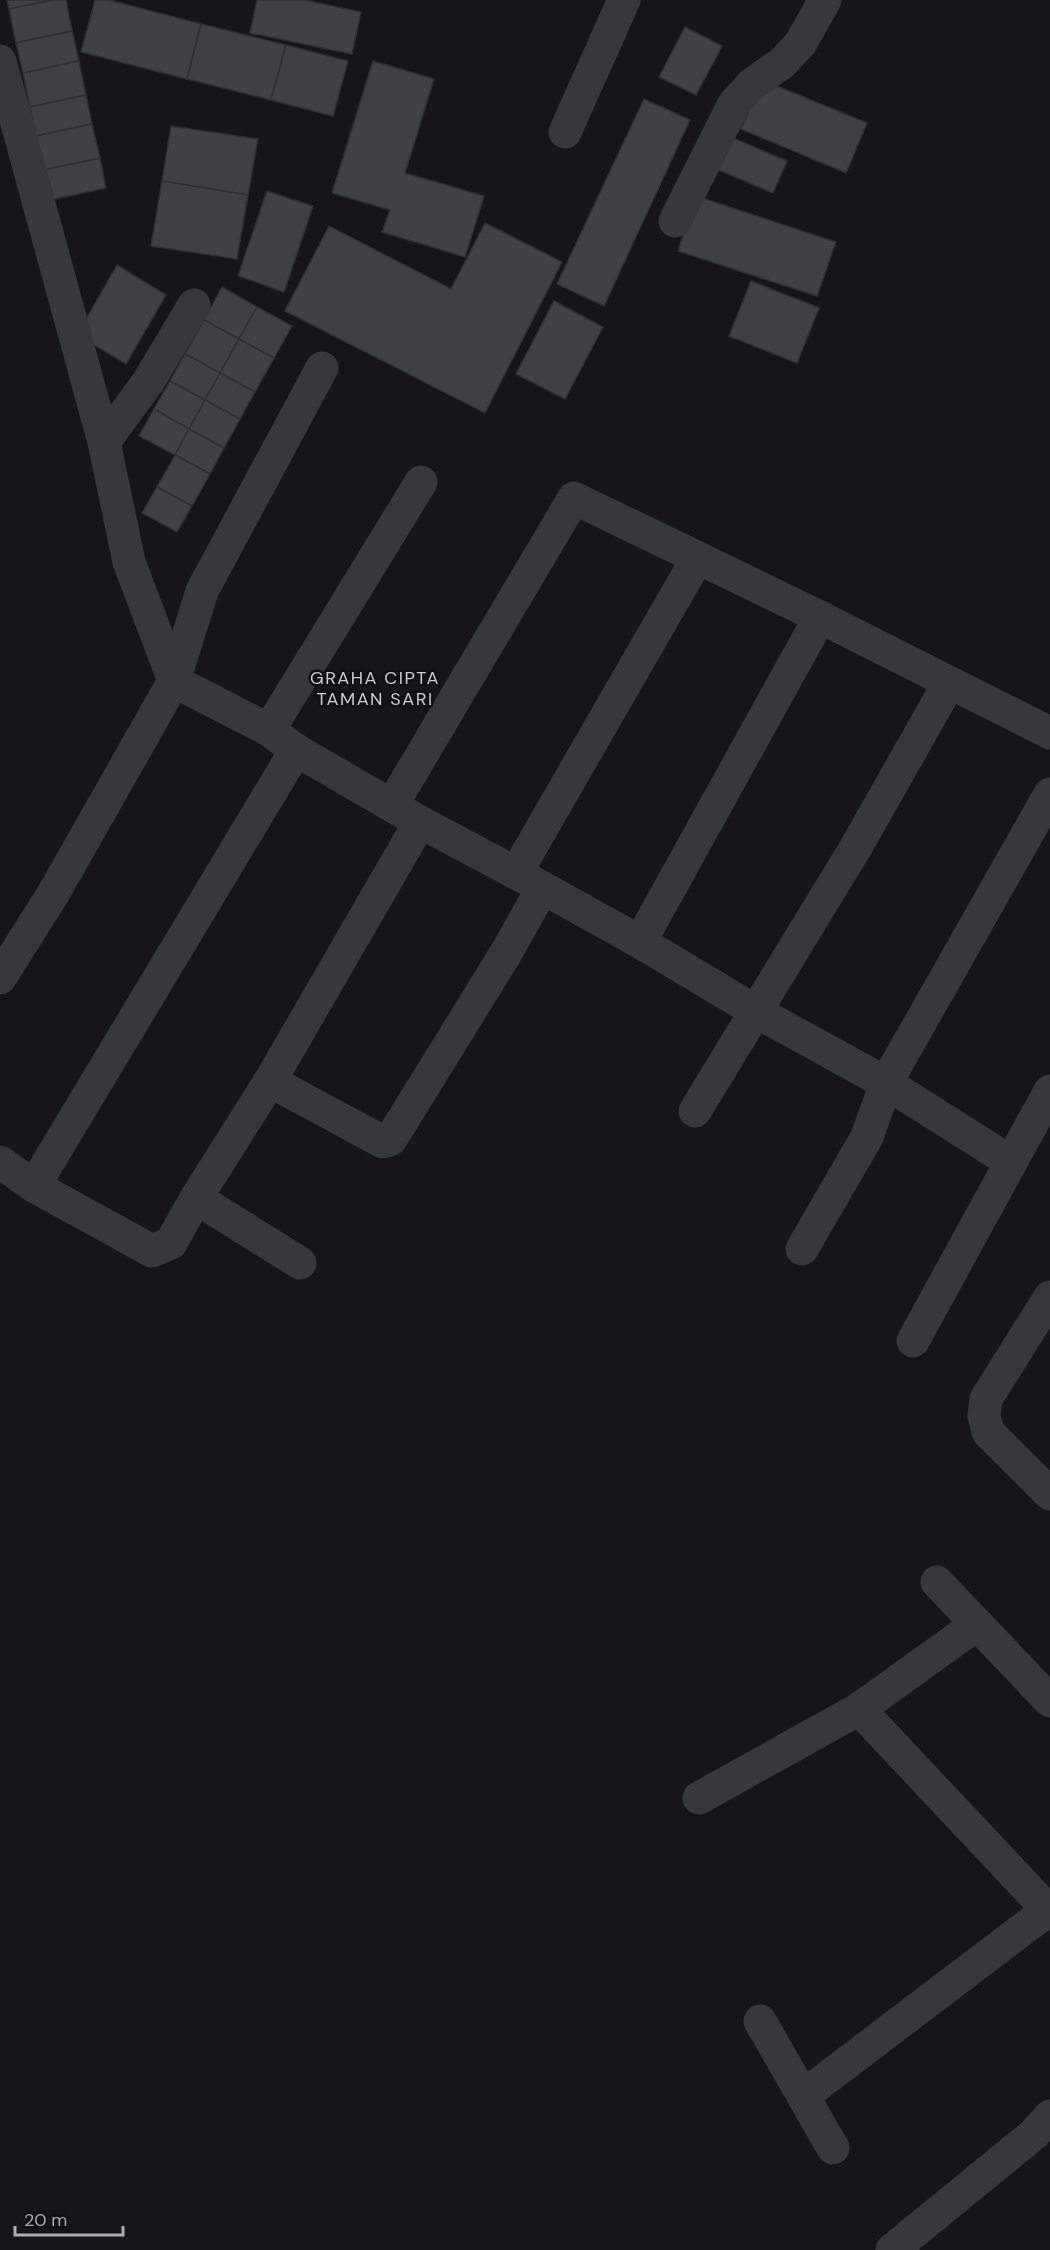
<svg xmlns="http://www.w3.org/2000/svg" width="1050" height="2250" font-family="'DM Sans',sans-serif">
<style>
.building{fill:#404145;stroke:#303034;stroke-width:1.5}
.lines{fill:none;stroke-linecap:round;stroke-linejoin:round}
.minor{stroke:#37383d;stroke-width:33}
.labels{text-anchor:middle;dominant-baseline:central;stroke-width:5;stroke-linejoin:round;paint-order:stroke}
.neighbourhood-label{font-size:18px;letter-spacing:1.5px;fill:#c9ccd4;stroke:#111113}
</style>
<rect width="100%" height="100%" fill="#161618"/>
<!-- building -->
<g class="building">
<path d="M7 0H53L9 9Z"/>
<path d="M53 0H66L72 31 16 43 9 9Z"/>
<path d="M95 0H109L201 24 187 79 81 52Z"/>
<path d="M257 0H305L361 12 352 54 250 33Z"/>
<path d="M201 24 286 45 271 100 187 79Z"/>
<path d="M685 27 722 46 696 95 659 77Z"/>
<path d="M72 31 79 61 23 73 16 43Z"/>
<path d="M286 45 348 61 333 116 271 100Z"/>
<path d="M79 61 86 95 30 107 23 73Z"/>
<path d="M373 61 434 79 405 173 484 196 465 257 382 232 390 210 332 193Z"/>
<path d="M762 80 867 123 846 173 741 129Z"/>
<path d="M86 95 92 124 36 136 30 107Z"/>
<path d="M644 99 690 120 604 306 557 284Z"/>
<path d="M92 124 100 158 44 170 36 136Z"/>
<path d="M171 126 258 139 248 195 162 181Z"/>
<path d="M726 135 787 161 773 193 712 167Z"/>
<path d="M100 158 106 188 50 200 44 170Z"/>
<path d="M162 181 248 195 237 259 151 246Z"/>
<path d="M267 191 313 206 284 292 238 276Z"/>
<path d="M696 196 836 242 817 296 678 251Z"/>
<path d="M485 223 562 262 485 413 285 311 329 226 451 289Z"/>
<path d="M117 265 166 295 126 364 77 335Z"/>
<path d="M751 281 819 308 797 363 729 336Z"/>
<path d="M222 287 257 307 239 339 204 320Z"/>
<path d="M554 301 603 327 565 399 516 374Z"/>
<path d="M257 307 292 326 274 358 239 339Z"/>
<path d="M204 320 239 339 220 373 185 354Z"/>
<path d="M239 339 274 358 255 392 220 373Z"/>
<path d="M185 354 220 373 205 400 170 381Z"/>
<path d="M220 373 255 392 240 419 205 400Z"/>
<path d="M170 381 205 400 189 429 154 409Z"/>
<path d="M205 400 240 419 224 448 189 429Z"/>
<path d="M154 409 189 429 175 455 139 436Z"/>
<path d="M189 429 224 448 210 474 175 455Z"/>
<path d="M175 455 210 474 192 506 157 487Z"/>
<path d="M157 487 192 506 177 532 142 513Z"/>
</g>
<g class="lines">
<!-- minor -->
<g class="minor">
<path d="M0 61 104 442 129 562 174 681 269 730 296 750 420 822 516 873 640 942 757 1012 886 1083 1011 1162"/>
<path d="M565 132 624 0"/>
<path d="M675 221 734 104 752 84 782 63 800 44 825 0"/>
<path d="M104 442 148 382 194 305"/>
<path d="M269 730 421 482"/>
<path d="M392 805 574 498 820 617 1050 733"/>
<path d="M516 873 697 559"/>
<path d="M640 942 820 617"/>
<path d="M0 978 53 894 174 681 202 591 322 368"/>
<path d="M270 1081 383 1142 391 1139 506 953 542 889"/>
<path d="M695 1111 856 847 949 683"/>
<path d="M0 1162 34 1186 152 1251 171 1243 196 1198 270 1081 420 822"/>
<path d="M34 1186 296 750"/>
<path d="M196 1198 300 1263"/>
<path d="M802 1249 867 1137 886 1083 1050 794"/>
<path d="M1050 1297 986 1399 984 1416 988 1432 1050 1494"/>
<path d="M913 1341 1050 1091"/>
<path d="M937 1582 1050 1701"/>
<path d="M976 1625 859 1709 1048 1910 1050 1908"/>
<path d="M699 1798 859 1709"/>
<path d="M760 2021 833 2148"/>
<path d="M803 2096 1048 1910 1050 1914"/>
<path d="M892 2250 1034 2134 1050 2116"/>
</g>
</g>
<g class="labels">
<!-- neighbourhood labels -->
<g class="neighbourhood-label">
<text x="375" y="678">GRAHA CIPTA<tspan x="375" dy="21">TAMAN SARI</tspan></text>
</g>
</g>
<!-- scale -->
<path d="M15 2226v9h108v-9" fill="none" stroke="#a8adb8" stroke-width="3"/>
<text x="24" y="2226" font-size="18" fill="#a8adb8" stroke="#111113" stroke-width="4.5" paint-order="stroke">20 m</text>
</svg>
